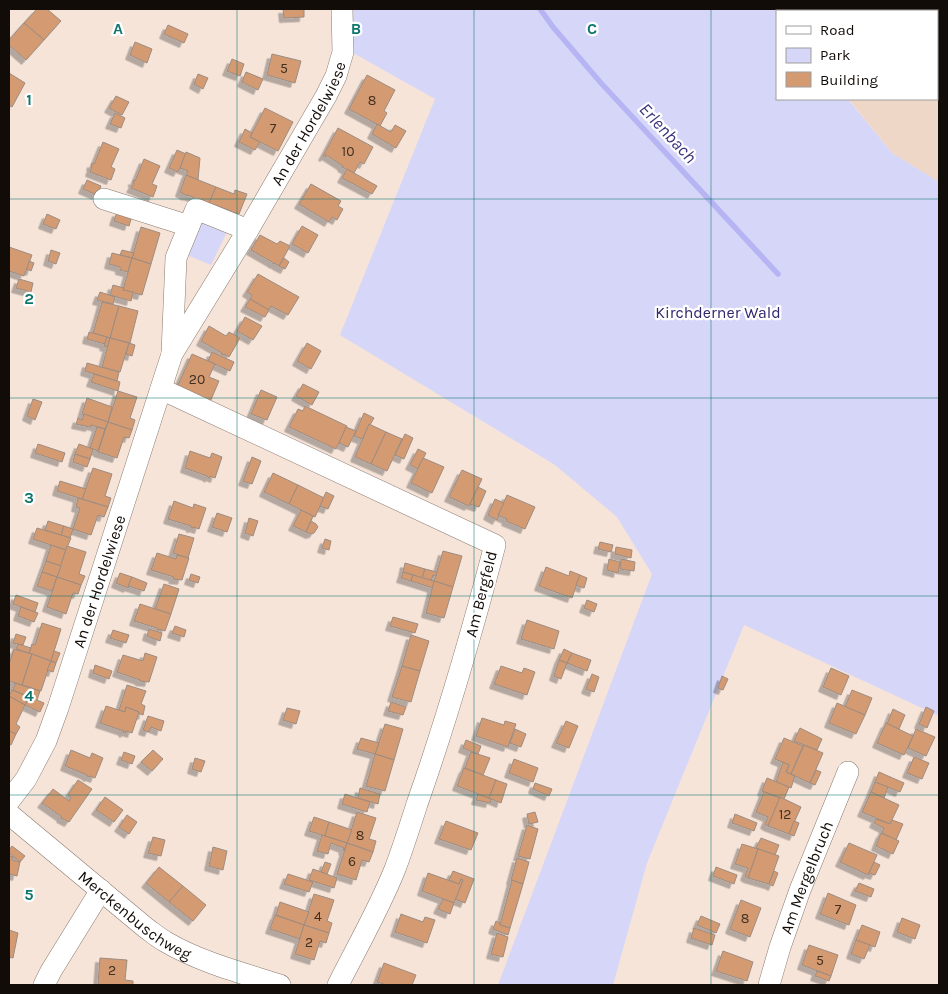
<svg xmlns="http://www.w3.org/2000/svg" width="948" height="994" font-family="Karla,sans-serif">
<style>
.built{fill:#efd7c7}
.green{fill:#d6d6f9}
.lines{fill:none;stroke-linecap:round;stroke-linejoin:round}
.stream{stroke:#b6b4f3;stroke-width:5.5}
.building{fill:#d49a71;stroke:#9c8c82;filter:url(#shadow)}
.minor-casing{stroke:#8a7b70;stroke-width:22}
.minor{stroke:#fff;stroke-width:21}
.grid{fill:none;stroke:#0f766e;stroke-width:1;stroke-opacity:0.55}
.labels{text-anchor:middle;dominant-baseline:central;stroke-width:4.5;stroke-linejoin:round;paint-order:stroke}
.number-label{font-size:14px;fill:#423022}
.street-label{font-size:16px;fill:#120c08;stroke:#fff}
.park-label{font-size:16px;fill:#32266e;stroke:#fff}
.water-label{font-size:18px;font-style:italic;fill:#3e347d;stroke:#fff}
.grid-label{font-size:16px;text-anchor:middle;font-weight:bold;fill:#0f766e;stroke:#fff;stroke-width:4.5;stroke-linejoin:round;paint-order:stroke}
</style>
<defs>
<filter id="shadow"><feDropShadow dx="-4.5" dy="4.5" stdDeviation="0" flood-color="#0004"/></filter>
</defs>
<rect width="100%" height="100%" fill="#f6e4d9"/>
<!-- built -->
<path class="built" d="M804 9H939V182L892 153 849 99H937V11H805Z"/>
<!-- green -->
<g class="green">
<path d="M346 9H804L805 11H777V99H848L892 153 939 182V716L744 625 647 863 613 985H498L652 574 617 517 555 465 340 335 435 99 348 50Z"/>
<path d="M200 222 225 229 226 234 211 265 187 255Z"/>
</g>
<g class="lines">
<!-- stream -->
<path class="stream" d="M540 9 553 27 601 83 778 274"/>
</g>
<!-- building -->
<g class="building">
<path d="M37 9H47L61 21 44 40 24 23Z"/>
<path d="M283 9H304V17L284 18Z"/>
<path d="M24 23 44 40 26 60 9 45V40Z"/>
<path d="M168 25 188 34 184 43 164 34Z"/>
<path d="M135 42 152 49 147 63 130 55Z"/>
<path d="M272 54 301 61 295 83 267 75Z"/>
<path d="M232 59 244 64 240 76 227 71Z"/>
<path d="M246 72 263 79 258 90 242 82Z"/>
<path d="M9 73 25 83 12 107 9 105Z"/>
<path d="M198 74 208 78 203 89 194 84Z"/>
<path d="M367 75 395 90 384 111 387 113 380 126 349 109Z"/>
<path d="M116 96 129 102 122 115 109 108Z"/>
<path d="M265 108 293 122 278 151 250 137Z"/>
<path d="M115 113 125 118 121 128 110 124Z"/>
<path d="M377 124 391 132 395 125 406 131 396 148 372 134Z"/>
<path d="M338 128 373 147 364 164 360 162 354 173 342 167 343 166 326 155 325 157 323 156Z"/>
<path d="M245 129 252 133 250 137 260 142 255 150 239 142Z"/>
<path d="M103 142 119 149 111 167 115 169 111 180 90 172 92 166H91L92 163 94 164Z"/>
<path d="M177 150 186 154 178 172 169 168Z"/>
<path d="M186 152 200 158 198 180 186 175 188 171 180 168Z"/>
<path d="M144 159 160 166 152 184 157 186 153 197 131 188 134 183H133V180L135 181Z"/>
<path d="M347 169 377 186 372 194 342 178Z"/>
<path d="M186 175 216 187 209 203 187 195V196L180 192Z"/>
<path d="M87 180 101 186 97 195 83 189Z"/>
<path d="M311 184 341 201 338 206 343 209 337 220 332 217 329 222 299 204Z"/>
<path d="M216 187 234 194 235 190 247 194 239 214 233 212V213L231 211 209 203Z"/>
<path d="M117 212 132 216 129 226 114 221Z"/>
<path d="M47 214 60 220 56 229 43 224Z"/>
<path d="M302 226 318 235 308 253 292 244Z"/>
<path d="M141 227 160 233 151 264 132 258Z"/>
<path d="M260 235 277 244 280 241 290 246 279 266 274 263V264L272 262 251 250Z"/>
<path d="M9 247 32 255 24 276 9 271Z"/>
<path d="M51 250 60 253 56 264 48 261Z"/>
<path d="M122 250 134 253 132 258 120 255Z"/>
<path d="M112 253 132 258 128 272 120 270V267L109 264Z"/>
<path d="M132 258 151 264 142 295 123 290Z"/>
<path d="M284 258 289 262 285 269 279 266Z"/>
<path d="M29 261 34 263 31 271 27 269Z"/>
<path d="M258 274 299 297 288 315 271 306 269 310 250 299 252 295 247 292Z"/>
<path d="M19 279 33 283 31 292 16 288Z"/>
<path d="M113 285 124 288 123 290 133 292 131 301 110 295Z"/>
<path d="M100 292 115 297 113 304 97 300Z"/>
<path d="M250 299 269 310 265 317 245 307Z"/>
<path d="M102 302 119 306 110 338 93 333Z"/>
<path d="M119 306 138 311 130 343 110 338Z"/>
<path d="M245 317 262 326 253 340 237 331Z"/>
<path d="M209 326 226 336 229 332 240 338 229 357 224 354V355L221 354 222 353 201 341Z"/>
<path d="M89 332 107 337 105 344 87 339Z"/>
<path d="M107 337 110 338 108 347 104 346Z"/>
<path d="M110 338 129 343 120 372 102 367Z"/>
<path d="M129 343 135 345 132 356 126 354Z"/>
<path d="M307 343 321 351 311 369 297 361Z"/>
<path d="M212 352 234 362 230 371 208 361Z"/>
<path d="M192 354 215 364 209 377 219 381 210 402 177 387Z"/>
<path d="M87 363 119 372 117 381 85 371Z"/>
<path d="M94 374 120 382 118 391 91 382Z"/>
<path d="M303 384 319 392 312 405 296 396Z"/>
<path d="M261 390 277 397 267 420 251 414Z"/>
<path d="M118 391 137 397 130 418 135 420 132 430 108 422Z"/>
<path d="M87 398 112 407 108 422 82 414Z"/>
<path d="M33 399 42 402 35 420 27 416Z"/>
<path d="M305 406 347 426 336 449 289 427 298 409 303 411Z"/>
<path d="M364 413 374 418 362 439 354 436Z"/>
<path d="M84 414 108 422 105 429 91 425 90 427 76 424 78 418 82 420Z"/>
<path d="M108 422 132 430 129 438 124 437 117 458 98 452Z"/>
<path d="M369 424 386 432 371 464 355 457Z"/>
<path d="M97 427 105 429 98 451 90 448Z"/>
<path d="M346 427 356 431 348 447 339 443Z"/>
<path d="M386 432 402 439 387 471 371 464Z"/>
<path d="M405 434 413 438 404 459 395 455Z"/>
<path d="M38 444 65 453 62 462 35 453Z"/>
<path d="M79 444 93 449 90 459 75 454Z"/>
<path d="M418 449 426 453 418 469 410 465Z"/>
<path d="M190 451 210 458 212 453 222 457 215 478 210 476 209 478 207 476 185 468Z"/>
<path d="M75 454 90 459 87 467 73 462Z"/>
<path d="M252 457 261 461 252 484 243 481Z"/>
<path d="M423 458 444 467 432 493 411 483Z"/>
<path d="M93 468 112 474 105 496 111 498 108 507 82 499Z"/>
<path d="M462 470 482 479 469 506 449 497Z"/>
<path d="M273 473 298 485 289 504 264 492Z"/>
<path d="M60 481 86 489 82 499 57 491Z"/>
<path d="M298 485 324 498 315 517 289 504Z"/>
<path d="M478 487 486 491 479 507 470 504Z"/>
<path d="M326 492 334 496 328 509 320 506Z"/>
<path d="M507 495 535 507 525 529 506 521 507 519 498 515Z"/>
<path d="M78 498 108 507 104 517 98 515 91 535 73 529 80 508 76 507Z"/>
<path d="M495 499 504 503 498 515 499 516 497 520 488 515Z"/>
<path d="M174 501 193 508 194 504 206 508 199 529 193 527V528H191V526L168 519Z"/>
<path d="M301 510 313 516 306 532 293 526Z"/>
<path d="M217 513 232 518 227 532 212 527Z"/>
<path d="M249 518 258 521 253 536 245 533Z"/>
<path d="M48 521 64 526 61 535 45 530Z"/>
<path d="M311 521 316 524 318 527 314 533 310 534 306 532Z"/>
<path d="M64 526 73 529 70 538 61 535Z"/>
<path d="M37 528 71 538 66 550 33 539Z"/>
<path d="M179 534 194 538 188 558 173 553Z"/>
<path d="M325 539 331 541 329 550 322 548Z"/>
<path d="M600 542 613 545 611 552 598 549Z"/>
<path d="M51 545 66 550 61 566 46 561Z"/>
<path d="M67 546 86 552 79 574 85 576 81 585 57 577Z"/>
<path d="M616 547 632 550 631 558 615 554Z"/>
<path d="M443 551 462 556 453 587 434 581Z"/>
<path d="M157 553 176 559 177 555 189 558 182 580 173 579 174 577 151 570Z"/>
<path d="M609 559 620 562 618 573 607 570Z"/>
<path d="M621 559 635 562 634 571 620 569Z"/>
<path d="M46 561 61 566 57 577 42 572Z"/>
<path d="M405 563 425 569 422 578 403 572Z"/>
<path d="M546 567 569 576 570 571 580 575 572 598 539 586Z"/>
<path d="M425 569 437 572 436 576 433 575 431 581 422 578Z"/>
<path d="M42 572 57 577 52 591 37 586Z"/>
<path d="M403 572 413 575 411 581 401 578Z"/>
<path d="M120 573 132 577 128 588 116 583Z"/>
<path d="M191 574 200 577 198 583 189 580Z"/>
<path d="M413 575 434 581 433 588 411 581Z"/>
<path d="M580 575 587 578 584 588 576 585Z"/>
<path d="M57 577 81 585 78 594 73 593 66 614 47 607Z"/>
<path d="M132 577 147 583 144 591 128 586Z"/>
<path d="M434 581 453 587 444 618 426 613Z"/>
<path d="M164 584 179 589 171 614 155 609Z"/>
<path d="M16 595 38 603 35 612 13 604Z"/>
<path d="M587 600 597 604 594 612 584 608Z"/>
<path d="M140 604 171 614 165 631 159 629V630H157V628L134 621Z"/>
<path d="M21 607 38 613 34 622 18 616Z"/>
<path d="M393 617 418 624 415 633 390 626Z"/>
<path d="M527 620 559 631 554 649 521 639Z"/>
<path d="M42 623 61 629 51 661 29 653 32 644 35 645Z"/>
<path d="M175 626 186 630 184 637 172 633Z"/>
<path d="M149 629 162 633 160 641 147 636Z"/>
<path d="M113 630 129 635 126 643 110 638Z"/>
<path d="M16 634 26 637 23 645 13 643Z"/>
<path d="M411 635 429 641 420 671 402 666Z"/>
<path d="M18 644 31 648 29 653 16 649Z"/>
<path d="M14 649 32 654 22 685 9 681V664Z"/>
<path d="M564 649 572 653 567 663 559 660Z"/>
<path d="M54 651 60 653 56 663 51 661Z"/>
<path d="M145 653 157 657 149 682 140 681V680L117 672 123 655 143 661Z"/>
<path d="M572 653 591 660 587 671 567 663Z"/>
<path d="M32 654 51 661 41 691 22 685Z"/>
<path d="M559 660 567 663 561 679 554 676Z"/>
<path d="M51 661 56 663 53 672 47 670Z"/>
<path d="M95 665 112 671 109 679 93 673Z"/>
<path d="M402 666 420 671 411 702 392 697Z"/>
<path d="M501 666 522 673 524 668 535 672 527 695 494 684Z"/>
<path d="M831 668 849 676 841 695 823 687Z"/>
<path d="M592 674 599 677 594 692 586 689Z"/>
<path d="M722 676 728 679 723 690 718 688Z"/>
<path d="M15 683 40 691 37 700 13 690Z"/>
<path d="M127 685 146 691 141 704 145 706 143 715 138 713 139 712 126 707 125 712 119 710Z"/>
<path d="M12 690 29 697 25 705 9 696Z"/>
<path d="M852 690 872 698 865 715 845 707Z"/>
<path d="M9 696 25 705 16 724 20 727 16 734 9 731Z"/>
<path d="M29 697 44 703 40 712 25 705Z"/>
<path d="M391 702 406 707 403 715 388 711Z"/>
<path d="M837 703 865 715 856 734 829 723Z"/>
<path d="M106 706 125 712 126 707 139 712 132 733 126 731 125 733 123 732 124 731 100 723Z"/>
<path d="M926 707 934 711 927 728 919 724Z"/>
<path d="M287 708 300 711 296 724 283 720Z"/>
<path d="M893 709 905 715 899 729 887 724Z"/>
<path d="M148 716 164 721 161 731 151 727 149 732 143 730Z"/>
<path d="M482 718 504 725 505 721 516 724 508 747 476 736Z"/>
<path d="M566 721 578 726 569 748 556 743Z"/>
<path d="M886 723 913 736 904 755 877 743Z"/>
<path d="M385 724 403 729 394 760 375 754Z"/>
<path d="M800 728 822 739 817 750 794 741Z"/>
<path d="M515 729 526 734 521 747 510 743Z"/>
<path d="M916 729 935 737 926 756 908 748Z"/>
<path d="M9 731 16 734 11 745 9 744Z"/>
<path d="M361 738 379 743 375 754 357 749Z"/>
<path d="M784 738 803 746 791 774 786 772 789 765 775 759Z"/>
<path d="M466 740 481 746 478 754 463 748Z"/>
<path d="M804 745 823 753 810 783 791 774Z"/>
<path d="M71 750 90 758 92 753 103 758 95 778 90 776 89 777 87 776V775L65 766Z"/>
<path d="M153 750 163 759 152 771 141 762Z"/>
<path d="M124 752 135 756 132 764 121 760Z"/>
<path d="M471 752 490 758 483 775 465 768Z"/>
<path d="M375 754 394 760 385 791 366 786Z"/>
<path d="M914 757 929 763 922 779 907 773Z"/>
<path d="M195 758 205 761 201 772 192 769Z"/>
<path d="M514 759 538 768 533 782 509 773Z"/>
<path d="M783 762 789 765 786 772 795 776 791 788 776 782Z"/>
<path d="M464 768 496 780 489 798 457 786Z"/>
<path d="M816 770 821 772 815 785 810 783Z"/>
<path d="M879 772 904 783 900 792 875 782Z"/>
<path d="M767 778 789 787 784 799 762 791Z"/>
<path d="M78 780 92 789 69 822 61 818 62 817 42 803 53 789 69 801 71 797 68 795Z"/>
<path d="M496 780 507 784 501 803 489 798Z"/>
<path d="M875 782 888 787 884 798 871 792Z"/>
<path d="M535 783 552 789 549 796 533 789Z"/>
<path d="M360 788 380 794 378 804 358 798Z"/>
<path d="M764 792 780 798 768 826 765 824 768 817 756 812Z"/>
<path d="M871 792 899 805 890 824 862 812Z"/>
<path d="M345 794 370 802 367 812 342 804Z"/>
<path d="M478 794 491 799 490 803 476 800Z"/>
<path d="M105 797 123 810 114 822 96 810Z"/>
<path d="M780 797 801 807 789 834 768 826Z"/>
<path d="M357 812 376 818 369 839 376 841 373 852 347 843Z"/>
<path d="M535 812 538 822 529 824 527 814Z"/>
<path d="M735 814 757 823 754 831 732 823Z"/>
<path d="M127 815 137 822 129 834 119 827Z"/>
<path d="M314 817 329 822 325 836 309 831Z"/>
<path d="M876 819 890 824 892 820 903 824 896 840 882 833 884 828 874 823Z"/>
<path d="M446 821 478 833 471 850 439 839Z"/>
<path d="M794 821 799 823 794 836 789 834Z"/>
<path d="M329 822 352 830 347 843 325 836Z"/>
<path d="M527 825 538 829 530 859 518 856Z"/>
<path d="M881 833 899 841 893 854 876 846Z"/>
<path d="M322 835 347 843 344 851 343 850 344 848 331 843 328 854 317 851Z"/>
<path d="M153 837 165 840 161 856 148 853Z"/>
<path d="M761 838 779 845 775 855 756 848Z"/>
<path d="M347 843 373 852 369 862 362 860 356 880 337 874Z"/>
<path d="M849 843 877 855 868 875 840 862Z"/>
<path d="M742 844 758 849 748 878 745 876 748 868 735 864Z"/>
<path d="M12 846 25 856 20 862 9 853V850Z"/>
<path d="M213 847 227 851 223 870 209 866Z"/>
<path d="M758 849 779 856 769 884 748 878Z"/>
<path d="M9 856 13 857 12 860 20 862 17 876 9 874Z"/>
<path d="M517 858 529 862 523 884 511 880Z"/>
<path d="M325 862 331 864 327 874 321 872Z"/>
<path d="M874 862 880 865 875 875 869 873Z"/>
<path d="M159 867 183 886 169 902 146 883Z"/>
<path d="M716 867 737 875 734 884 713 876Z"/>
<path d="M313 869 337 878 334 888 309 880Z"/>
<path d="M453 871 474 879 465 903 455 899 463 880 461 879 459 884 449 880Z"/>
<path d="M774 871 778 873 773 886 769 884Z"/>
<path d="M428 873 459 884 461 879 463 880 454 903 422 891Z"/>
<path d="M288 874 313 882 309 892 284 884Z"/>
<path d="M512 880 523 884 510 928 500 925Z"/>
<path d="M859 883 874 889 871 897 855 891Z"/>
<path d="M183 886 206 905 193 921 169 902Z"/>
<path d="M828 893 856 905 849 925 820 914Z"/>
<path d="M314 894 334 900 327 921 332 923 329 933 304 925Z"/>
<path d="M443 899 454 903 450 914 438 909Z"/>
<path d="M741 900 761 908 750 937 730 929Z"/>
<path d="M280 902 309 912 304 925 276 915Z"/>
<path d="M401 914 423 922 425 917 435 920 427 943 395 932Z"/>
<path d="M275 915 304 925 300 939 270 929Z"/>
<path d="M701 916 720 924 716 933 697 925Z"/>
<path d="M902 918 920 925 915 939 897 932Z"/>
<path d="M496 921 500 923V925L510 928 508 935 493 929Z"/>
<path d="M304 925 329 933 326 943 320 941 314 960 295 954Z"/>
<path d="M862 925 880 932 875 947 856 940Z"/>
<path d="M694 928 715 935 712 945 691 938Z"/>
<path d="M9 930 18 933 13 958 9 957Z"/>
<path d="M497 933 508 937 503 957 491 954Z"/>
<path d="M856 940 870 945 864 959 851 954Z"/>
<path d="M809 945 838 955 831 976 802 965Z"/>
<path d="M723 951 753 962 747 981 716 971Z"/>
<path d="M100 958 127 960 125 980 133 981V985H98Z"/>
<path d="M384 963 416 975 412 985H387L377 982Z"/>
<path d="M817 971 831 976 829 981 815 976Z"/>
</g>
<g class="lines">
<defs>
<g id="minor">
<path d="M104 199 189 226 176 258 172 353"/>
<path d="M189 226 196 209 248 230"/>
<path d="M161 389 495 545C472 632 447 719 417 804 410 826 403 848 395 869 379 909 357 947 338 985"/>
<path id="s1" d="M9 801 26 779 46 741 58 708 172 354 248 230 326 96 336 76 343 52 342 9"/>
<path id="s2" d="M9 814 146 928C153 933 159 938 166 942 200 962 242 973 280 985"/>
<path d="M44 985 51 971 101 890"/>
<path id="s3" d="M769 985 780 947 800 890 848 772"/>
</g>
</defs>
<!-- minor casing -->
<use href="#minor" class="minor-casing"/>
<!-- minor -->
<use href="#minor" class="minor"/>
</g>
<!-- grid -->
<path class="grid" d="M237 9V985M474 9V985M711 9V985M9 199H939M9 398H939M9 596H939M9 795H939"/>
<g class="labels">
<!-- number labels -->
<g class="number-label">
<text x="284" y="68">5</text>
<text x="372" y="100">8</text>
<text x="273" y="128">7</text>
<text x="348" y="151">10</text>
<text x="197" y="379">20</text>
<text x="785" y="814">12</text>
<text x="360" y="835">8</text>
<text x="352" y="861">6</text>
<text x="838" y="909">7</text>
<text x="318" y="916">4</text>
<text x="745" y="918">8</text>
<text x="309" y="942">2</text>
<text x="820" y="960">5</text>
<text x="112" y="970">2</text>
</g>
<!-- street labels -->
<g class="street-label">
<text stroke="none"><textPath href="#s1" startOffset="746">An der Hordelwiese</textPath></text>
<text stroke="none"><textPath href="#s1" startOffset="239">An der Hordelwiese</textPath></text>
<text transform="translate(481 594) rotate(-76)">Am Bergfeld</text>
<text stroke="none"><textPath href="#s3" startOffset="114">Am Mergelbruch</textPath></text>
<text stroke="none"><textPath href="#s2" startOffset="162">Merckenbuschweg</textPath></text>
</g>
<!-- park labels -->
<g class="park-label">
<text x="718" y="312">Kirchderner Wald</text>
</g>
<!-- water labels -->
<g class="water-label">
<text transform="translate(668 133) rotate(47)">Erlenbach</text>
</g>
</g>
<g class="grid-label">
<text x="118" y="34">A</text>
<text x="356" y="34">B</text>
<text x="592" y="34">C</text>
<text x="29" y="105">1</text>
<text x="29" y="304">2</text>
<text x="29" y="503">3</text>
<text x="29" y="701">4</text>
<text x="29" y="900">5</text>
</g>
<!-- border -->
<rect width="948" height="994" fill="none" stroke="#120c08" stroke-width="20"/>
<!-- legend -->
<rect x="776" y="10" width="162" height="90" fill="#ffffff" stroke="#a09e9c"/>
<rect x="786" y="26" width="25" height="8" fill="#ffffff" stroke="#a09e9c"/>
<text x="820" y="35" font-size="15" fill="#120c08">Road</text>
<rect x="786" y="48" width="25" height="15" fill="#d6d6f9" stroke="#a09e9c"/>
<text x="820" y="60" font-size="15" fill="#120c08">Park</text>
<rect x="786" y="72" width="25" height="15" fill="#d49a71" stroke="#a09e9c"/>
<text x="820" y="85" font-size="15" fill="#120c08">Building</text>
</svg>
